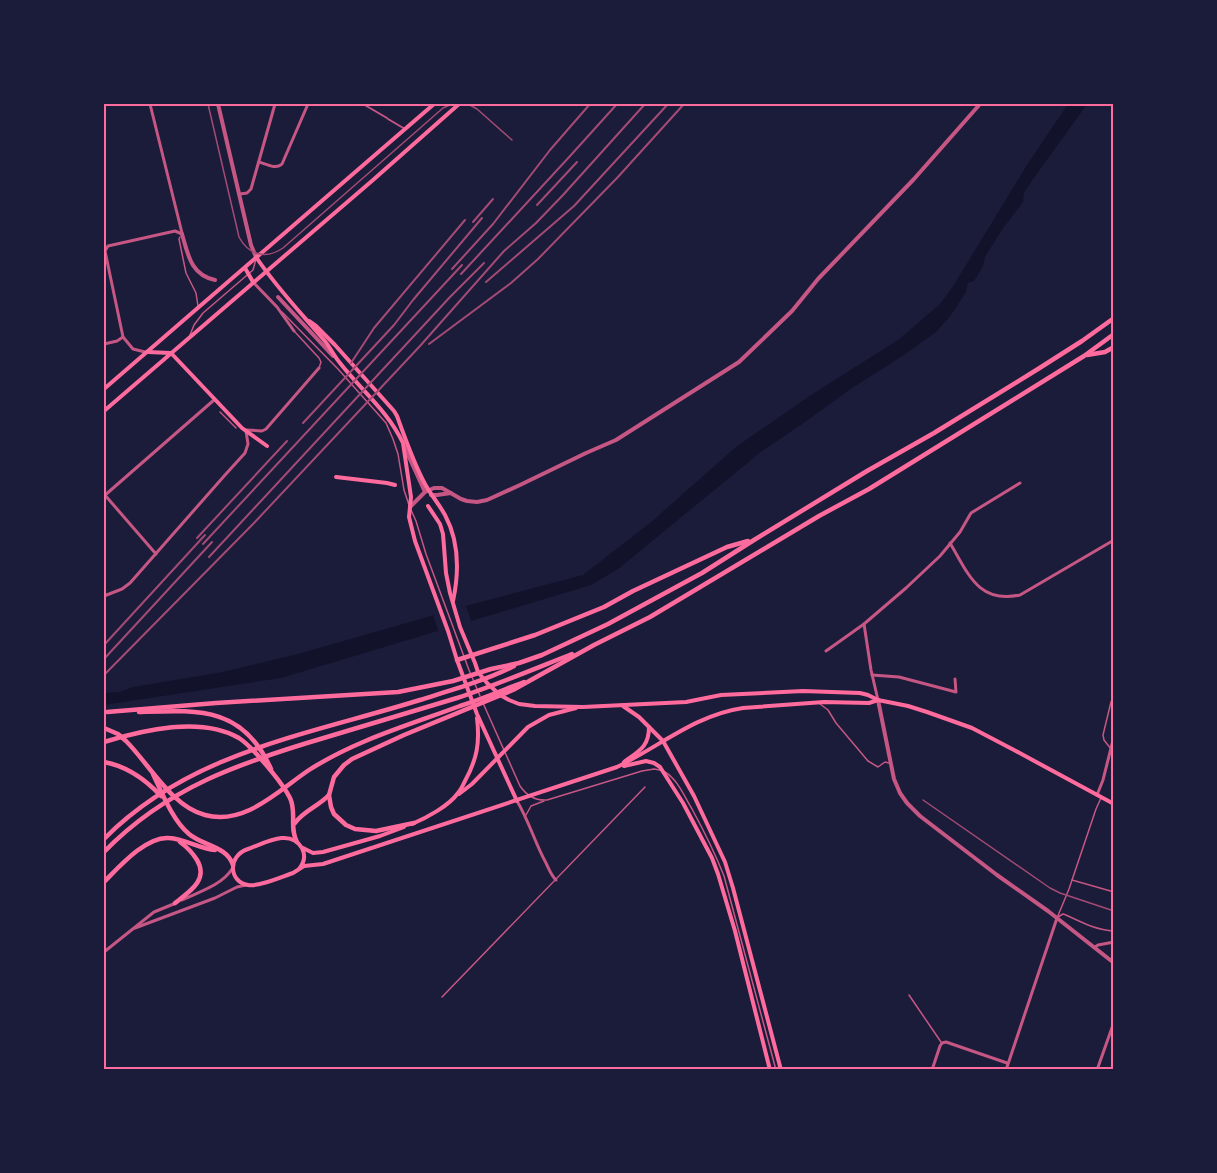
<svg xmlns="http://www.w3.org/2000/svg" width="1217" height="1173" font-family="Lora,serif">
<style>
.water{fill:#12122b}
.pier{fill:#1b1b3a}
.lines{fill:none;stroke-linecap:round;stroke-linejoin:round}
.service{stroke:#c65784;stroke-width:1.5}
.pedestrian{stroke:#c65784;stroke-width:2}
.minor{stroke:#c65784;stroke-width:3}
.tertiary{stroke:#c65784;stroke-width:4}
.secondary{stroke:#ff6b9d;stroke-width:4}
.trunk{stroke:#ff6b9d;stroke-width:4.5}
.tram{stroke:#a44b75;stroke-width:1.5}
.rail{stroke:#a44b75;stroke-width:2}
.neatline{fill:none;stroke:#ff6b9d;stroke-width:2}
</style>
<rect width="100%" height="100%" fill="#1b1b3a"/>
<!-- water -->
<path class="water" d="M1068 104H1087L1031 182 1024 193 1023 202 1001 231 985 257 983 266 974 281 968 283 966 292 951 315 936 332 901 357 852 388 805 422 762 451 618 569 591 585 281 678 104 705V693L120 692 133 687 223 672 298 654 466 606 583 575 650 523 736 447 811 395 898 340 939 305 952 288 1027 165Z"/>
<!-- pier -->
<path class="pier" d="M465 604 472 623 439 633 433 615Z"/>
<g class="lines">
<!-- service -->
<g class="service">
<path d="M180 237 179 239 186 273 196 293 198 306"/>
<path d="M282 312 338 369 386 423 393 439 398 454 404 490 409 505"/>
<path d="M295 332 319 358 321 362 319 368"/>
<path d="M190 335 194 325 203 313 253 270 256 259"/>
<path d="M220 412 236 428"/>
<path d="M411 510 416 521 426 554 469 670 480 696"/>
<path d="M483 703 520 786C527 796 535 801 547 800L642 771 654 769 660 770"/>
<path d="M820 704 828 710 836 723 868 761 878 767 885 762 889 763"/>
<path d="M1111 749 1104 740 1103 735 1111 702 1114 697"/>
<path d="M665 772C678 780 684 796 692 809 704 831 715 853 724 876L776 1070"/>
<path d="M526 815 531 806 544 801"/>
<path d="M1072 880 1114 892"/>
<path d="M1058 917 1063 914 1066 915C1081 922 1096 930 1114 931"/>
<path d="M1057 918 1069 889 1096 809 1101 798"/>
<path d="M909 995 941 1042"/>
<path d="M442 997 645 787"/>
</g>
<!-- pedestrian -->
<g class="pedestrian">
<path d="M363 104 387 118"/>
<path d="M388 119 405 129"/>
</g>
<!-- minor -->
<g class="minor">
<path d="M150 104 182 233"/>
<path d="M259 162C266 164 276 170 282 164L308 104"/>
<path d="M240 194 247 193 251 189 275 104"/>
<path d="M253 282 277 307 294 331"/>
<path d="M104 344 117 341 123 337"/>
<path d="M145 352 133 349 123 337 105 251 108 246 175 231 182 234"/>
<path d="M247 430 262 431 266 429 319 368"/>
<path d="M104 494 156 554"/>
<path d="M104 496 214 400"/>
<path d="M950 543C968 573 978 604 1020 595L1114 540"/>
<path d="M104 596 122 589 130 583 225 475 245 453 248 444 246 431"/>
<path d="M864 624 871 670 878 700"/>
<path d="M826 651 864 624 906 588 940 556 960 532 971 513 1020 483"/>
<path d="M872 675 899 677 956 692 955 679"/>
<path d="M1097 795 1103 780 1114 736"/>
<path d="M517 801C529 821 535 843 546 863 549 869 551 875 556 880"/>
<path d="M182 900C199 892 222 885 232 869"/>
<path d="M135 928 215 898 237 887 246 885"/>
<path d="M1095 947 1098 945 1114 942"/>
<path d="M104 952 154 912 176 903"/>
<path d="M932 1070 940 1046 942 1043 946 1042 1007 1063"/>
<path d="M1006 1070 1057 918"/>
<path d="M1097 1070 1114 1022"/>
</g>
<!-- tertiary -->
<g class="tertiary">
<path d="M218 104 251 245 256 257"/>
<path d="M182 234C188 255 191 275 215 280"/>
<path d="M278 297 333 356"/>
<path d="M404 446 425 492"/>
<path d="M431 495H437L451 493"/>
<path d="M410 507 425 492 434 488H442L461 499 467 501 477 502 487 500 520 485 586 453 616 440 739 362 792 311 818 279 914 179 980 104"/>
<path d="M878 700 894 779 900 793 907 803 920 816 997 875 1048 911 1114 963"/>
</g>
<!-- secondary -->
<g class="secondary">
<path d="M256 257C276 287 301 313 324 340 330 347 334 356 340 363 361 390 388 411 403 443L411 497 409 517 415 541 448 631 457 660 477 714 517 801"/>
<path d="M245 268 253 282"/>
<path d="M309 321 316 326 335 345 394 411 397 416C405 438 414 464 425 484 431 495 439 504 445 515 459 541 459 573 453 601"/>
<path d="M148 352 170 353"/>
<path d="M171 353 242 428 267 446"/>
<path d="M104 389 434 104"/>
<path d="M104 411 373 180 459 104"/>
<path d="M336 477 387 483 395 485"/>
<path d="M428 506 440 524 443 534 446 573 450 593 460 627 475 663 478 672 487 683 500 695 509 700 519 704 535 706 583 707 686 702 721 695 803 691 860 693 868 695 878 700 908 706 927 712 972 728 1014 750 1114 804"/>
<path d="M623 706 639 717 663 741 694 796 725 862 733 888 781 1070"/>
<path d="M624 762C639 751 649 747 649 727"/>
<path d="M624 766 646 761 654 763 660 767 683 803 712 858 718 874 735 931 770 1070"/>
<path d="M459 794 472 784 528 727 549 715 576 708"/>
<path d="M412 824C426 818 449 806 458 793 461 790 463 785 465 781 477 759 480 743 477 718"/>
<path d="M303 848 313 853 323 852 380 836 404 827"/>
<path d="M299 869C304 863 306 856 302 848 290 828 265 843 248 849 227 856 229 882 248 885 259 887 281 877 293 873L304 866 323 864 617 767C659 747 695 715 743 708L824 702 869 703 878 700"/>
</g>
<!-- trunk -->
<g class="trunk">
<path d="M1087 355 1105 352 1114 347"/>
<path d="M457 660 535 635 604 607 633 591 727 547 748 541"/>
<path d="M107 712 216 703 398 692 453 681 491 669 519 663 542 655 608 624 702 573 754 540 867 471 934 433 1038 369 1082 341 1114 318"/>
<path d="M139 712C198 710 243 706 271 769"/>
<path d="M104 728 118 734 126 741C149 764 172 807 205 815 245 826 279 790 309 770 356 740 409 725 460 706 482 699 503 690 524 682"/>
<path d="M104 742C143 730 201 716 239 738 251 746 259 757 268 767 276 777 284 786 290 798 297 812 289 828 297 842"/>
<path d="M104 762C127 766 145 779 161 796"/>
<path d="M153 774C162 793 173 821 189 834 203 846 227 846 233 865"/>
<path d="M295 823C303 811 319 806 329 795"/>
<path d="M414 823 376 831 355 829 346 825 334 814 331 807 329 795 334 777 344 765 352 759 404 735 513 690 594 645 650 617 819 516 869 489 1084 356 1114 334"/>
<path d="M104 839C190 752 307 735 420 700 452 690 484 681 514 666"/>
<path d="M104 852C167 787 242 762 327 737 370 724 414 711 457 698 496 685 534 669 572 654"/>
<path d="M104 882C119 867 146 836 169 838 185 839 200 849 215 850"/>
<path d="M175 903C189 892 209 880 197 860 192 852 187 847 180 842"/>
</g>
<!-- tram -->
<g class="tram">
<path d="M208 104 239 237C249 256 267 259 283 248L443 108 452 104"/>
<path d="M468 104 477 109 512 140"/>
<path d="M923 800 1050 888 1060 893 1114 911"/>
</g>
<!-- rail -->
<g class="rail">
<path d="M537 205 577 162"/>
<path d="M473 222 493 199"/>
<path d="M452 269 493 224 550 150 590 104"/>
<path d="M461 274 571 155 617 104"/>
<path d="M486 282 574 206 668 104"/>
<path d="M429 344 511 283 538 259 617 178 684 104"/>
<path d="M351 363 374 328 465 220"/>
<path d="M303 423 394 325 413 300 482 218"/>
<path d="M197 538 287 441"/>
<path d="M203 544 462 265"/>
<path d="M209 557 450 297 484 263"/>
<path d="M104 645 205 535"/>
<path d="M104 659 212 542"/>
<path d="M104 675 254 523 420 346 504 251 536 223 563 195 645 104"/>
</g>
</g>
<!-- border -->
<rect width="1217" height="1173" fill="none" stroke="#1b1b3a" stroke-width="210"/>
<rect x="105" y="105" width="1007" height="963" class="neatline"/>
</svg>
